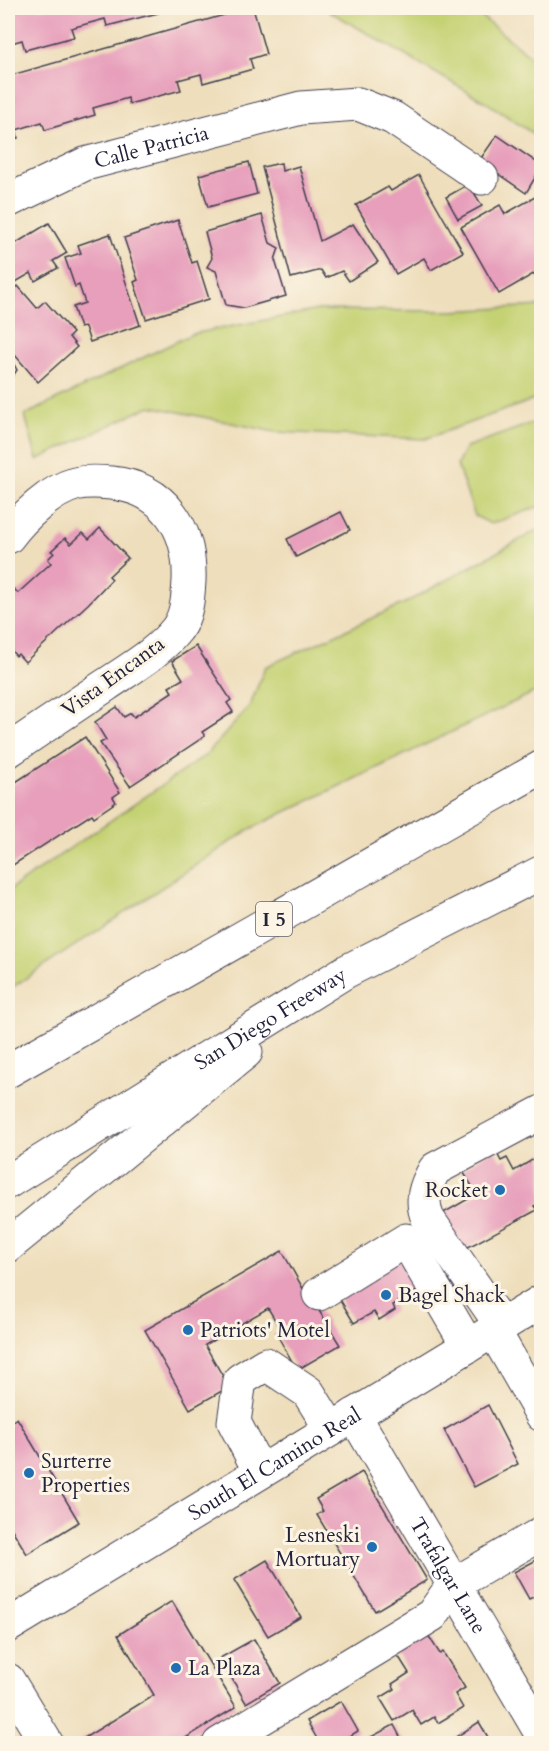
<svg xmlns="http://www.w3.org/2000/svg" width="549" height="1751" font-family="Cardo,serif">
<style>
.green{fill:#c5d273;stroke:#747a57;stroke-width:1.5}
.building{fill:#e79fbb}
.lines{fill:none;stroke-linecap:round;stroke-linejoin:round}
.minor-casing{stroke:#413e4e;stroke-width:35}
.major-casing{stroke:#413e4e;stroke-width:35}
.highway-casing{stroke:#413e4e;stroke-width:35}
.minor{stroke:#fff;stroke-width:33}
.major{stroke:#fff;stroke-width:33}
.highway{stroke:#fff;stroke-width:33}
.poi-dot{fill:#1f6fb2;stroke:#fcf5e5;stroke-width:2}
.labels{text-anchor:middle;dominant-baseline:central;stroke-width:6;stroke-linejoin:round;paint-order:stroke}
.shield{fill:#fcf5e5;stroke:#63616e;stroke-width:1.5}
.shield-label{font-size:20px;font-weight:bold;fill:#22223b}
.street-label{font-size:21px;fill:#22223b;stroke:#fcf5e5}
.poi-label{font-size:21px;fill:#22223b;stroke:#fcf5e5;text-anchor:start}
</style>
<rect width="100%" height="100%" fill="#fcf5e5"/>
<filter id="ink" filterUnits="userSpaceOnUse"><feTurbulence type="fractalNoise" baseFrequency=".0167" numOctaves="2"/><feDisplacementMap in="SourceGraphic" scale="12" xChannelSelector="R" yChannelSelector="G"/><feConvolveMatrix kernelMatrix="1 2 1 2 8 2 1 2 1" color-interpolation-filters="sRGB"/></filter>
<filter id="wash" filterUnits="userSpaceOnUse"><feTurbulence type="fractalNoise" baseFrequency=".008" numOctaves="4" result="noise"/><feDisplacementMap in="SourceGraphic" scale="24" xChannelSelector="R" yChannelSelector="G"/><feGaussianBlur stdDeviation="1.35" result="paint"/><feColorMatrix in="noise" values="0 0 0 0 0 0 0 0 0 0 0 0 0 0 0 0 0 1.4 0 .05"/><feComposite in="paint" operator="in"/></filter>
<g filter="url(#wash)">
<rect width="100%" height="100%" fill="#eedebc"/>
<!-- green -->
<g class="green">
<path d="M324 8H471L541 65V139L487 103Z"/>
<path d="M541 306V397L425 439 275 432 150 406 37 460 25 415 192 334 318 310 450 311Z"/>
<path d="M541 420V506L491 524 475 516 457 465 466 447Z"/>
<path d="M541 528V689L250 829 8 990V891L206 755 250 706 265 667 407 602Z"/>
</g>
<g id="blocks">
<!-- building -->
<g class="building">
<path d="M8 8H156L158 13 107 26 105 19 71 28 74 37 25 50 22 40 8 44Z"/>
<path d="M249 8H253L266 54 250 59 253 69 203 83 201 74 178 80 181 90 129 104 128 98 93 108 95 115 45 130 42 122 16 130 18 138 8 141V76Z"/>
<path d="M497 135 542 166 526 193 479 161Z"/>
<path d="M249 162 257 194 208 207 199 175Z"/>
<path d="M281 163 282 171 299 166 320 241 353 224 378 262 349 281 342 271 326 278 321 270 291 278 262 167Z"/>
<path d="M419 175 463 252 431 270 424 258 396 274 356 205 388 187 391 191Z"/>
<path d="M469 184 482 206 458 219 446 197Z"/>
<path d="M542 193V283L535 273 499 294 461 227 500 205 505 214Z"/>
<path d="M262 215 270 243 279 248 275 260 286 296 244 308 226 305 216 271 207 267 212 258 205 232Z"/>
<path d="M178 220 192 263 197 261 209 299 146 319 134 282 138 280 124 238Z"/>
<path d="M49 223 67 253 53 261 58 268 35 281 31 273 14 283 8 273V248Z"/>
<path d="M110 234 140 325 90 342 85 327 80 328 73 307 85 303 79 285 75 287 65 258 81 253 78 245Z"/>
<path d="M18 286 37 308 45 301 73 333 69 337 77 347 38 382 8 347V295Z"/>
<path d="M8 354 17 370 8 383Z"/>
<path d="M341 512 350 530 296 557 287 539Z"/>
<path d="M100 528 128 558 109 576 112 579 88 604 25 662 18 654 16 656 8 647V596L14 589 18 593 51 563 48 559 54 553 51 551 65 538 71 544 83 533 89 539Z"/>
<path d="M196 646 231 700 227 703 233 712 202 732 205 736 130 786 100 743 106 740 95 722 117 707 124 717 131 713 134 717 172 692 169 687 183 679 172 661Z"/>
<path d="M85 737 120 792 113 797 116 802 94 817 92 814 10 867 8 863V787Z"/>
<path d="M494 1148 501 1161 507 1158 514 1171 542 1154V1202L534 1206 537 1210 459 1252 438 1216 477 1194 462 1170Z"/>
<path d="M282 1251 315 1310 318 1309 340 1345 297 1370 276 1333 281 1330 268 1308 205 1345 229 1387 190 1409 145 1330Z"/>
<path d="M406 1253 425 1286 393 1305 395 1310 379 1320 374 1312 354 1323 339 1298Z"/>
<path d="M488 1405 518 1464 474 1487 444 1430Z"/>
<path d="M17 1418 79 1522 27 1554 8 1523V1424Z"/>
<path d="M362 1472 427 1580 375 1611 317 1515 323 1511 316 1499Z"/>
<path d="M542 1557V1593L529 1599 514 1572Z"/>
<path d="M267 1560 301 1617 268 1636 234 1580Z"/>
<path d="M172 1601 236 1707 176 1744H83L81 1740 154 1695 118 1635Z"/>
<path d="M428 1635 440 1654 443 1652 465 1688 455 1694 463 1708 438 1723 434 1717 421 1725 412 1710 394 1721 380 1698 395 1689 392 1684 409 1673 397 1654Z"/>
<path d="M254 1639 280 1683 246 1703 220 1658Z"/>
<path d="M341 1701 358 1731 337 1744H320L307 1721Z"/>
<path d="M479 1722 492 1744H445Z"/>
<path d="M394 1725 404 1744H372L369 1738Z"/>
</g>
</g>
</g>
<g filter="url(#ink)">
<use href="#blocks" fill-opacity="0" stroke="#413e4e" stroke-width="1.5"/>
<g class="lines">
<defs>
<g id="minor">
<path id="s1" d="M8 201 85 164 301 108 358 104 393 118 482 178"/>
<path d="M8 537C23 517 50 491 75 484 86 481 100 482 111 483 165 488 191 529 189 581 188 597 187 615 177 629 158 653 131 668 106 685 73 707 40 729 8 751"/>
<path d="M319 1294 406 1240 468 1346"/>
<path d="M502 1326 428 1219C420 1201 425 1186 435 1169L542 1112"/>
<path d="M494 1331 542 1415"/>
<path id="s2" d="M354 1415 542 1735"/>
<path d="M260 1472 234 1422 240 1380 266 1364 308 1392 331 1429"/>
<path d="M8 1680 47 1744"/>
<path d="M219 1744 432 1615 453 1585 542 1533"/>
</g>
<g id="major">
<path id="s3" d="M8 1626 542 1301"/>
</g>
<g id="highway">
<path d="M8 1071 542 767"/>
<path id="s4" d="M8 1182 345 972 542 872"/>
<path d="M8 1246 246 1052"/>
</g>
</defs>
<!-- minor casing -->
<use href="#minor" class="minor-casing"/>
<!-- major casing -->
<use href="#major" class="major-casing"/>
<!-- highway casing -->
<use href="#highway" class="highway-casing"/>
<!-- minor -->
<use href="#minor" class="minor"/>
<!-- major -->
<use href="#major" class="major"/>
<!-- highway -->
<use href="#highway" class="highway"/>
</g>
</g>
<!-- markers -->
<g class="poi-dot">
<circle cx="500" cy="1190" r="6"/>
<circle cx="386" cy="1295" r="6"/>
<circle cx="188" cy="1330" r="6"/>
<circle cx="29" cy="1473" r="6"/>
<circle cx="372" cy="1547" r="6"/>
<circle cx="176" cy="1668" r="6"/>
</g>
<g class="labels">
<!-- shield labels -->
<rect class="shield" x="256" y="902" width="36" height="34" rx="4.5"/>
<g class="shield-label">
<text x="274" y="919">I 5</text>
</g>
<!-- street labels -->
<g class="street-label">
<text stroke="none"><textPath href="#s1" startOffset="154">Calle Patricia</textPath></text>
<text transform="translate(113 677) rotate(-36)">Vista Encanta</text>
<text stroke="none"><textPath href="#s4" startOffset="309">San Diego Freeway</textPath></text>
<text stroke="none"><textPath href="#s3" startOffset="312">South El Camino Real</textPath></text>
<text stroke="none"><textPath href="#s2" startOffset="186">Trafalgar Lane</textPath></text>
</g>
<!-- poi labels -->
<g class="poi-label">
<text x="488" y="1190" text-anchor="end">Rocket</text>
<text x="398" y="1295">Bagel Shack</text>
<text x="200" y="1330">Patriots' Motel</text>
<text x="41" y="1461">Surterre<tspan x="41" dy="24">Properties</tspan></text>
<text x="360" y="1535" text-anchor="end">Lesneski<tspan x="360" dy="24">Mortuary</tspan></text>
<text x="188" y="1668">La Plaza</text>
</g>
</g>
<!-- margin -->
<rect width="549" height="1751" fill="none" stroke="#fcf5e5" stroke-width="30"/>
</svg>
